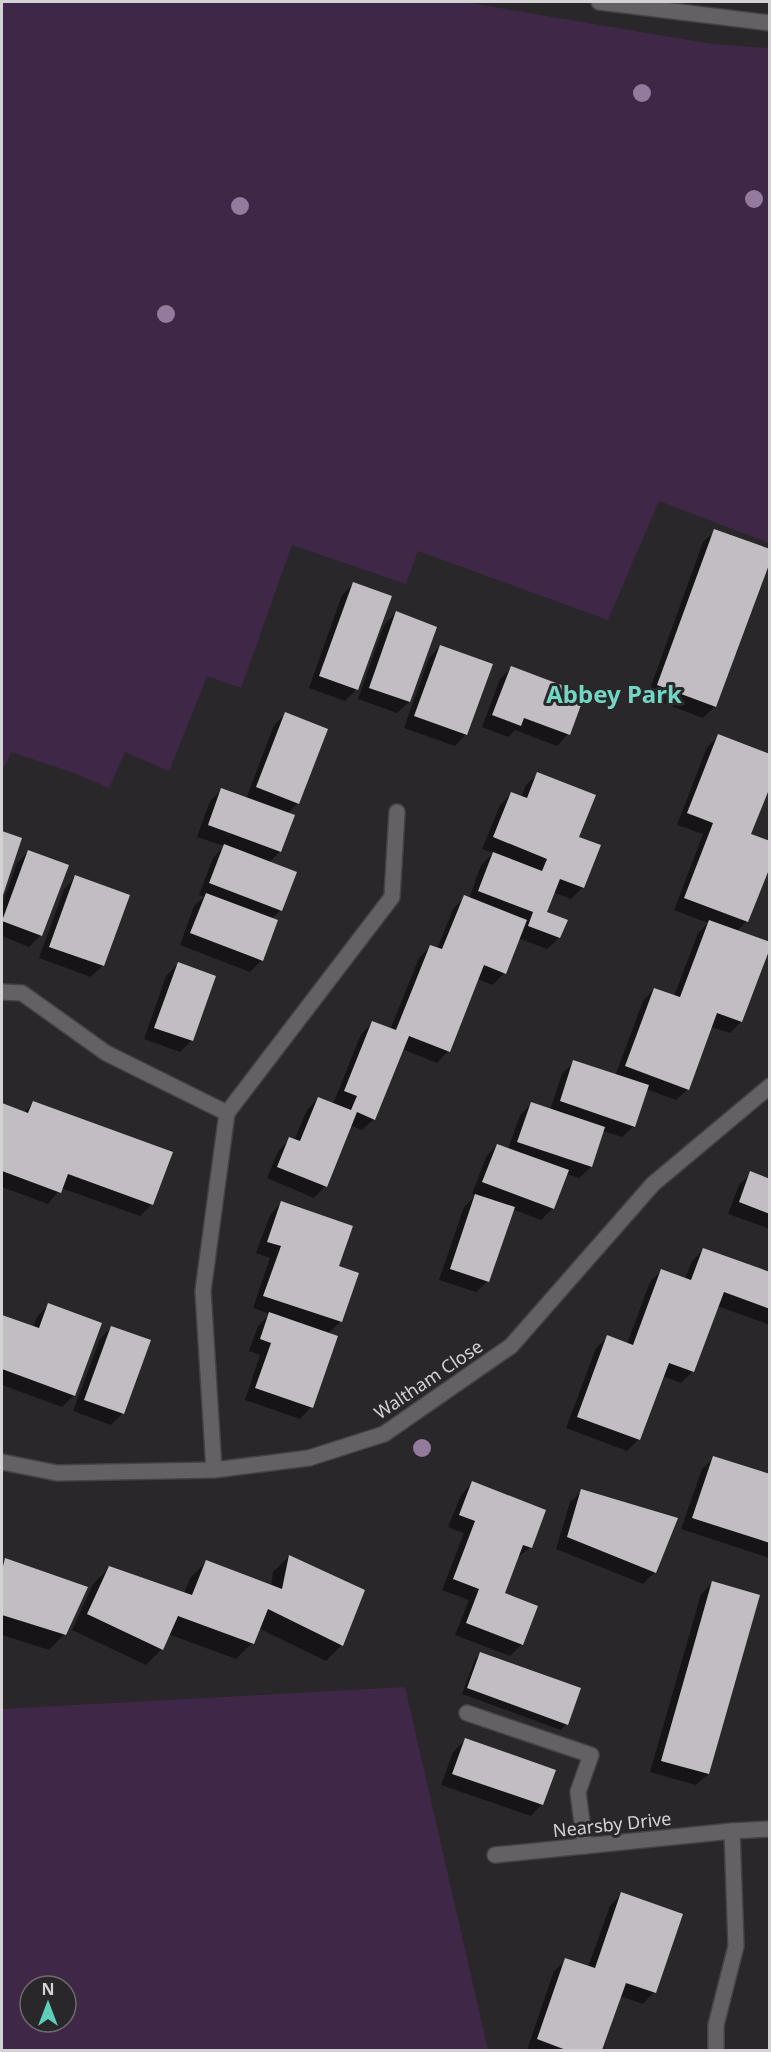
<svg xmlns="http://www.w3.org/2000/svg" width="771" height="2052" font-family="'Noto Sans',sans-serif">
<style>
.green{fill:#3f2747;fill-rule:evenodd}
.shadow{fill:#0007}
.building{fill:#c1bdc3}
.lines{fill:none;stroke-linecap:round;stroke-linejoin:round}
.lane-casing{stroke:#454246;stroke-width:18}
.street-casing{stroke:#454246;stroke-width:18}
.lane{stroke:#636163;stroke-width:15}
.street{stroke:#636163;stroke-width:15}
.tree{fill:#947a9d}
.labels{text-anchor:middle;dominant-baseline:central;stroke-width:6;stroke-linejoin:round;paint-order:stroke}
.street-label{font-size:18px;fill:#d5d2d6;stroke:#2a272b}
.district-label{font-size:24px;font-weight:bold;fill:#71d6c3;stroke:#2a272b}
</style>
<rect width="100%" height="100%" fill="#2a272b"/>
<!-- green -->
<g class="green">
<path d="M2 2H464L713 44 769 48V543L659 501 608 620 418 551 406 584 292 545 241 688 207 676 169 771 125 752 109 788 74 773 11 752 2 772Z"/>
<path d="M405 1687 488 2050H2V1709ZM30 1986H66V2022H30Z"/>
</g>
<!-- shadow -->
<g class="shadow">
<path d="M715 531V706L703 718 647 697 703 542Z"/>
<path d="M353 584 357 689 345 701 309 688 342 595Z"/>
<path d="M396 613 409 702 397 713 358 699 384 625Z"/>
<path d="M440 646 466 734 455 746 404 728 429 658Z"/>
<path d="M511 668 568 734 557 746 515 730 508 737 482 727 500 679Z"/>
<path d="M286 713 298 803 287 814 280 851 269 863 281 910 271 919 262 960 250 972 180 945 194 906 204 897 199 895 213 858 224 846 197 837 210 801 222 790 246 799 274 725Z"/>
<path d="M719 736 749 834 747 921 736 932 741 1022 730 1033 711 1027 688 1089 676 1100 646 1089 634 1126 622 1137 603 1131 591 1167 579 1178 566 1174 553 1208 541 1220 512 1209 488 1281 476 1292 439 1280 464 1207 476 1195 472 1194 486 1157 497 1145 508 1149 520 1115 531 1104 550 1110 562 1074 574 1062 615 1076 643 1001 654 989 674 996 698 933 708 923 674 910 703 834 677 825 707 747Z"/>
<path d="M538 774 577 837 583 887 571 899 553 892 545 913 559 938 547 949 518 938 504 973 493 985 477 979 448 1051 437 1063 402 1049 374 1119 362 1130 350 1125 325 1186 314 1198 267 1178 278 1151 290 1139 294 1141 307 1110 318 1098 333 1104 361 1034 372 1023 390 1030 419 958 431 946 437 949 453 909 465 897 469 899 481 865 493 853 482 849 500 805 511 794 521 797 526 785Z"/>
<path d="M2 833 20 839 2 894Z"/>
<path d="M29 851 41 935 29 947 2 936V905L17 863Z"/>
<path d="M76 877 103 965 91 977 39 958 64 889Z"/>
<path d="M178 964 192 1040 180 1052 144 1039 166 976Z"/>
<path d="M33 1103 152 1204 140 1216 61 1188 48 1204 2 1187V1104L24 1113Z"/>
<path d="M751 1173 770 1180V1229L728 1214 739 1185Z"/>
<path d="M281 1203 337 1267 357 1274 340 1322 328 1334 311 1407 300 1419 245 1400 260 1355 249 1351 258 1326 270 1314 253 1308 270 1258 256 1253 270 1215Z"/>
<path d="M704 1249 770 1274V1325L717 1306 693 1371 681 1383 662 1376 639 1439 627 1451 566 1428 596 1348 608 1337 627 1344 650 1282 662 1270 685 1279 692 1261Z"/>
<path d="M48 1305 74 1395 62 1407 2 1385V1316L33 1327 37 1317Z"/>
<path d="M111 1327 123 1413 111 1425 73 1411 100 1339Z"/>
<path d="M714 1458 770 1475 769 1558 681 1529 702 1469Z"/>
<path d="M472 1483 531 1547 517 1558 503 1594 522 1644 510 1656 455 1635 469 1600 442 1590 464 1533 448 1527 461 1495Z"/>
<path d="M582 1491 655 1572 643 1584 556 1549 570 1502Z"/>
<path d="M289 1556 342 1645 326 1661 258 1628 252 1643 236 1659 168 1634 162 1649 146 1665 72 1630 93 1584 109 1568 184 1594 190 1578 206 1562 271 1587 273 1572Z"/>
<path d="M5 1559 65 1634 49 1650 2 1635V1563Z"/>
<path d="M712 1583 708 1774 696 1785 650 1772 701 1594Z"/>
<path d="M480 1654 566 1724 561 1730 462 1694 475 1659Z"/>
<path d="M465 1740 542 1804 531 1816 441 1785 453 1752Z"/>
<path d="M621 1894 654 1992 643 2004 620 1996 601 2050H527L554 1971 566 1960 588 1967 610 1906Z"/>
</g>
<!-- building -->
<g class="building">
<path d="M714 529 770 549V562L716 707 657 685Z"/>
<path d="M353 582 392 596 358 690 319 676Z"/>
<path d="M396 611 437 627 410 702 369 688Z"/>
<path d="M440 645 493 664 467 735 414 716Z"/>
<path d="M511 666 585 694 570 735 524 718 521 726 492 715Z"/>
<path d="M285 712 328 729 299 804 256 787Z"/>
<path d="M718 734 770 754V787L751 834 770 841V867L748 922 684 898 713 823 687 813Z"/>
<path d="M537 772 596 795 579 837 601 845 584 888 560 879 547 912 568 920 560 938 528 926 533 912 478 891 493 852 542 871 547 859 493 837 511 792 527 798Z"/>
<path d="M221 788 295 815 281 852 208 825Z"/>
<path d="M2 831 22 838 2 898Z"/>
<path d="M224 844 297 872 282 911 209 883Z"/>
<path d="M28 850 69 865 42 936 2 921Z"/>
<path d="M75 875 130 895 104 966 49 947Z"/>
<path d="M206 893 278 920 263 961 190 933Z"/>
<path d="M464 895 527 920 506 974 484 965 450 1052 409 1036 375 1120 357 1112 327 1187 277 1167 289 1137 300 1141 318 1097 351 1110 357 1096 344 1091 372 1021 396 1030 430 945 442 949Z"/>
<path d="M709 920 770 942V948L742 1022 717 1013 689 1090 625 1066 654 988 680 997Z"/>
<path d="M178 962 216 976 193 1041 154 1028Z"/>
<path d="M573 1060 649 1085 635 1127 560 1101Z"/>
<path d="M33 1101 173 1152 153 1205 68 1174 61 1193 2 1171V1103L28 1113Z"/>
<path d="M531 1102 605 1127 592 1167 517 1142Z"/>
<path d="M497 1144 569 1170 554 1209 482 1182Z"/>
<path d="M750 1171 770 1179V1214L739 1202Z"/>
<path d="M475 1194 515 1207 489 1282 450 1269Z"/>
<path d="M281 1201 353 1226 339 1266 359 1273 342 1322 263 1296 281 1246 267 1242Z"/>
<path d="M703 1248 770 1272V1309L724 1292 694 1372 669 1363 640 1440 577 1417 607 1335 633 1345 661 1269 691 1280Z"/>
<path d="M48 1303 102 1323 75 1396 2 1369V1315L39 1328Z"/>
<path d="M269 1312 338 1336 313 1408 255 1388 271 1343 260 1339Z"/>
<path d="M111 1326 151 1340 124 1414 84 1400Z"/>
<path d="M713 1456 770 1474V1543L692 1518Z"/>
<path d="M472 1481 546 1510 532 1548 523 1545 505 1593 538 1606 523 1645 466 1623 479 1589 453 1579 475 1521 459 1515Z"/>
<path d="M581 1489 678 1518 656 1573 567 1537Z"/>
<path d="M289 1555 365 1590 343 1646 268 1609 254 1644 178 1616 163 1650 87 1614 109 1566 192 1595 206 1560 282 1589Z"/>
<path d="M5 1558 88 1587 66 1635 2 1615V1570Z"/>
<path d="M712 1581 760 1595 709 1774 661 1761Z"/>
<path d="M480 1652 581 1688 568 1725 467 1688Z"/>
<path d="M465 1738 556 1770 543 1805 452 1774Z"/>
<path d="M621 1892 683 1914 656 1993 626 1983 602 2050H566L537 2039 565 1958 595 1968Z"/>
</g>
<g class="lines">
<defs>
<path id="lane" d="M467 1713 591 1755 578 1792 585 1846"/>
<g id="street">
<path d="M599 2 770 23"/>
<path d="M2 992 22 993 106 1053 227 1113"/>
<path d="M2 1462 57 1473 214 1470 309 1458 384 1434 511 1346 653 1184 770 1086"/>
<path d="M214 1470 203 1291 227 1113 392 897 397 812"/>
<path d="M495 1855 732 1831 770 1829"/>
<path d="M716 2050V2025L736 1946 732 1831"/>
</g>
</defs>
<!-- lane casing -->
<use href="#lane" class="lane-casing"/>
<!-- street casing -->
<use href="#street" class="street-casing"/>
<!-- lane -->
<use href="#lane" class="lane"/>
<!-- street -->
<use href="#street" class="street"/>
</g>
<!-- trees -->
<g class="tree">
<circle cx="642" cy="93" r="9"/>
<circle cx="754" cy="199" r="9"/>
<circle cx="240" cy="206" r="9"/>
<circle cx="166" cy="314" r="9"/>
<circle cx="422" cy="1448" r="9"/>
</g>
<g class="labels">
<!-- street labels -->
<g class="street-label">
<text transform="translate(428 1379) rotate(-34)">Waltham Close</text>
<text transform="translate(612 1824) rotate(-6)">Nearsby Drive</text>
</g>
<!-- district labels -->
<g class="district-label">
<text x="614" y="693">Abbey Park</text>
</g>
</g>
<!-- border -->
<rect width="771" height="2052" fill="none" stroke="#d5d2d6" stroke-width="6"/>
<!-- north arrow -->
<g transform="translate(48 2004)"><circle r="28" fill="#2a272b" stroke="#6e6b6f" stroke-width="1.5"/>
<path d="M0-4.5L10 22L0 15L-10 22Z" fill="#5cceba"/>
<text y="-9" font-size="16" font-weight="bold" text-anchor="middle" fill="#d5d2d6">N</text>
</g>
</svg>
